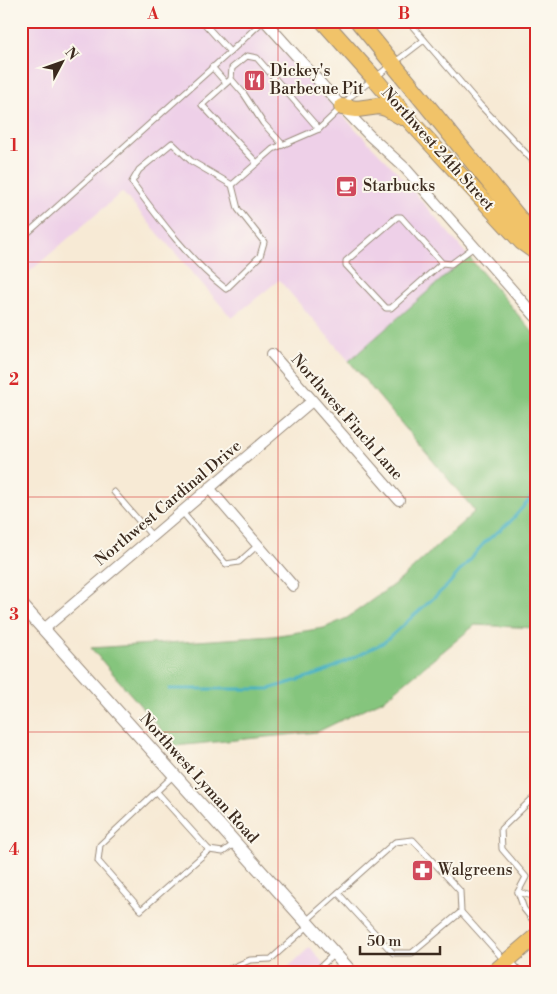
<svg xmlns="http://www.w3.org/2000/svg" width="557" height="994" font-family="'Libre Bodoni',serif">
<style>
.built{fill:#eed0e8}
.green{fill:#85c57d;stroke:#60784e}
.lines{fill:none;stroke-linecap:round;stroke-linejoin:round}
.stream{stroke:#46b1c4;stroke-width:3}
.service-casing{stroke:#998a7a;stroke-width:7}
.minor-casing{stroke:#998a7a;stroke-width:12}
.tertiary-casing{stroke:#998a7a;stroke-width:14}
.primary-casing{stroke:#998a7a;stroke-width:17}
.trunk-casing{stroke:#998a7a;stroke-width:18}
.service{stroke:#fff;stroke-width:5}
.minor{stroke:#fff;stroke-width:10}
.tertiary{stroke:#fff;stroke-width:12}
.primary{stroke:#f1c369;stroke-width:15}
.trunk{stroke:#f1c369;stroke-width:16}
.grid{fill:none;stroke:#d62828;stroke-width:1;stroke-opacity:0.55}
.labels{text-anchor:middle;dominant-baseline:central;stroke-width:4;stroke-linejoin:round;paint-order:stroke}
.poi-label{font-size:16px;fill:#3b2a1e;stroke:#fbf7ec;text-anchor:start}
.street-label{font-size:16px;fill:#3b2a1e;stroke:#fbf7ec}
.neatline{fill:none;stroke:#d62828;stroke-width:2}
.grid-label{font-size:16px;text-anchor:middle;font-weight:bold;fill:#d62828}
</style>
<rect width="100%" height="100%" fill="#fbf7ec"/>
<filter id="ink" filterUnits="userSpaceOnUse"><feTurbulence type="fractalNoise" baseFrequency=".02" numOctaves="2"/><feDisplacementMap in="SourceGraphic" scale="10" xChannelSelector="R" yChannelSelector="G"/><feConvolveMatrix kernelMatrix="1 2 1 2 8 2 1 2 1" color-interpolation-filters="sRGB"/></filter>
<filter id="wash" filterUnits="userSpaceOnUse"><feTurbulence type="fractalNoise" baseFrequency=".0096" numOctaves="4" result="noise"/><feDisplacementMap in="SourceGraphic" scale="20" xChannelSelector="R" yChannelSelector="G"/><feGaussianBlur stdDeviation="1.12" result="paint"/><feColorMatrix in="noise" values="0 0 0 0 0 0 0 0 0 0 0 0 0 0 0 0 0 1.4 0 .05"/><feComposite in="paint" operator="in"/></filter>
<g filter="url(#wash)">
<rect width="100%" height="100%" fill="#f7ead5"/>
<!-- built -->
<g class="built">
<path d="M21 21H257L316 88 399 174 468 256 349 361 279 280 232 318 122 192 21 279Z"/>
<path d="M310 947 331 973H282Z"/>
</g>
<!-- green -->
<path class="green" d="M468 256 536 336V628L475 625 385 699 317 732 175 746 91 648 273 636 324 628 347 618 400 580 475 511 349 361Z"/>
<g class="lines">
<!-- stream -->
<path class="stream" d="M169 689H269L324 672 383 643 447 586 485 542 510 522 536 492"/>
</g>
</g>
<g filter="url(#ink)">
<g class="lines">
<defs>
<g id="service">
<path d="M202 21 230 52 263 21"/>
<path d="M408 21 480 105 536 164"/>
<path d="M212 67 226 83"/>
<path d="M231 79 202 105 257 163"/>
<path d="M283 145 263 123 244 94 231 79 232 68 247 56 257 58 319 129"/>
<path d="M232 185 191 161 172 143 139 170 132 182C158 218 191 262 226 289L260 256 264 242 238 209 232 185 273 149 319 129 342 107 351 96 424 40"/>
<path d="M21 239 230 52"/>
<path d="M442 263 401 217H397L346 261V265L386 308H391L442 263 451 264 474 247"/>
<path d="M114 492 152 536"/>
<path d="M182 512 226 564 239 562 258 545"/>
<path d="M174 775 100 845 98 861 141 910 209 850 223 852 234 844"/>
<path d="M157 792 209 850"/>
<path d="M536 799 531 800 501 829 502 849 526 877 518 892 524 909 536 924"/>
<path d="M518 892 536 897"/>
<path d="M338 893 393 953H412L461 912"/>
<path d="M305 922 395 842 413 840 460 891 461 912 505 961"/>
<path d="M511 961 521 973"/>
<path d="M220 973 250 960 271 959 308 926"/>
<path d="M314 973 334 954"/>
</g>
<g id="minor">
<path d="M265 21 342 107 370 136 405 168 536 317"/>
<path d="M272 354 399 500"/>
<path d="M209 488 293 586"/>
<path d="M44 629 312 401"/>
</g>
<path id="tertiary" d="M21 604 352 973"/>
<path id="primary" d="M493 973 536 936"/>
<g id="trunk">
<path d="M323 21 374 78 411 122 522 242 536 252"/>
<path d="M358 21 536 239"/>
<path d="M342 107 357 109 379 106 386 108 402 117"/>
</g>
</defs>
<!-- service casing -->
<use href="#service" class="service-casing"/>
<!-- minor casing -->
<use href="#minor" class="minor-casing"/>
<!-- tertiary casing -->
<use href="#tertiary" class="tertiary-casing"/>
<!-- primary casing -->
<use href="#primary" class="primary-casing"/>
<!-- trunk casing -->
<use href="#trunk" class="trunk-casing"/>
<!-- service -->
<use href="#service" class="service"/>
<!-- minor -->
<use href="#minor" class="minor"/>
<!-- tertiary -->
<use href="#tertiary" class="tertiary"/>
<!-- primary -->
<use href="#primary" class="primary"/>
<!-- trunk -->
<use href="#trunk" class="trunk"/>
</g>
</g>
<!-- grid -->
<path class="grid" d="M278 21V973M21 262H536M21 497H536M21 732H536"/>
<!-- icons -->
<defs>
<symbol id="restaurant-square" viewBox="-11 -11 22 22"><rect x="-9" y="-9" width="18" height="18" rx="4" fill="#d1495b" stroke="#fbf7ec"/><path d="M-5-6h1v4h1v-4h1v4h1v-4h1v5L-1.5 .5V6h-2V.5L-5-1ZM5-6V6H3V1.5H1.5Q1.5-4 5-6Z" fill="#fff"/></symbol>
<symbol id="cafe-square" viewBox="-11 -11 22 22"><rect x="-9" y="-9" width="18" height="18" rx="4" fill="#d1495b" stroke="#fbf7ec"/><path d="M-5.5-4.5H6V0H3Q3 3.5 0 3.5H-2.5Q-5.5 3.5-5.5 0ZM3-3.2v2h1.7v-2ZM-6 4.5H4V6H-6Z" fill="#fff"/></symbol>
<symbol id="pharmacy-square" viewBox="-11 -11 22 22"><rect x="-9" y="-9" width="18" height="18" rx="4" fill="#d1495b" stroke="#fbf7ec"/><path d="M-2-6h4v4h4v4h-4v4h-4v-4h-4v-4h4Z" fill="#fff"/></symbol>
</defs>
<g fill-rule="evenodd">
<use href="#restaurant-square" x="242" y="68" width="25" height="25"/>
<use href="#cafe-square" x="334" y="174" width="25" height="25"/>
<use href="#pharmacy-square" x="410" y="858" width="25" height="25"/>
</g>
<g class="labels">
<!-- poi labels -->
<g class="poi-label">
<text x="270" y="71">Dickey's<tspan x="270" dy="18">Barbecue Pit</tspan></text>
<text x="363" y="186">Starbucks</text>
<text x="438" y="870">Walgreens</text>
</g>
<!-- street labels -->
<g class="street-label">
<text transform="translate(438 149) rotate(48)">Northwest 24th Street</text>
<text transform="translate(347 417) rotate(49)">Northwest Finch Lane</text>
<text transform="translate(168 503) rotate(-40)">Northwest Cardinal Drive</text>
<text transform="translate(199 778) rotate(48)">Northwest Lyman Road</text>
</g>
</g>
<!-- margin -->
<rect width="557" height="994" fill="none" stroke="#fbf7ec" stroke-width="55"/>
<!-- north arrow -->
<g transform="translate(62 62) rotate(49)" stroke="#fbf7ec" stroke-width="4" paint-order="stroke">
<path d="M0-4L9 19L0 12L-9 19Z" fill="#3b2a1e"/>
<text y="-8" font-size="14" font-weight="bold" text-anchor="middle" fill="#3b2a1e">N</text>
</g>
<!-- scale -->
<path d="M360 946v8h80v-8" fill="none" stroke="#3b2a1e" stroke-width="2.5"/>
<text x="367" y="946" font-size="15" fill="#3b2a1e" stroke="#fbf7ec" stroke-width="4" paint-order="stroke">50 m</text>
<rect x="28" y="28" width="502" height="938" class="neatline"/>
<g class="grid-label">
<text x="153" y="19">A</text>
<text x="404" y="19">B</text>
<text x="14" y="151">1</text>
<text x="14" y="385">2</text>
<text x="14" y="620">3</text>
<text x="14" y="855">4</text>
</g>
</svg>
